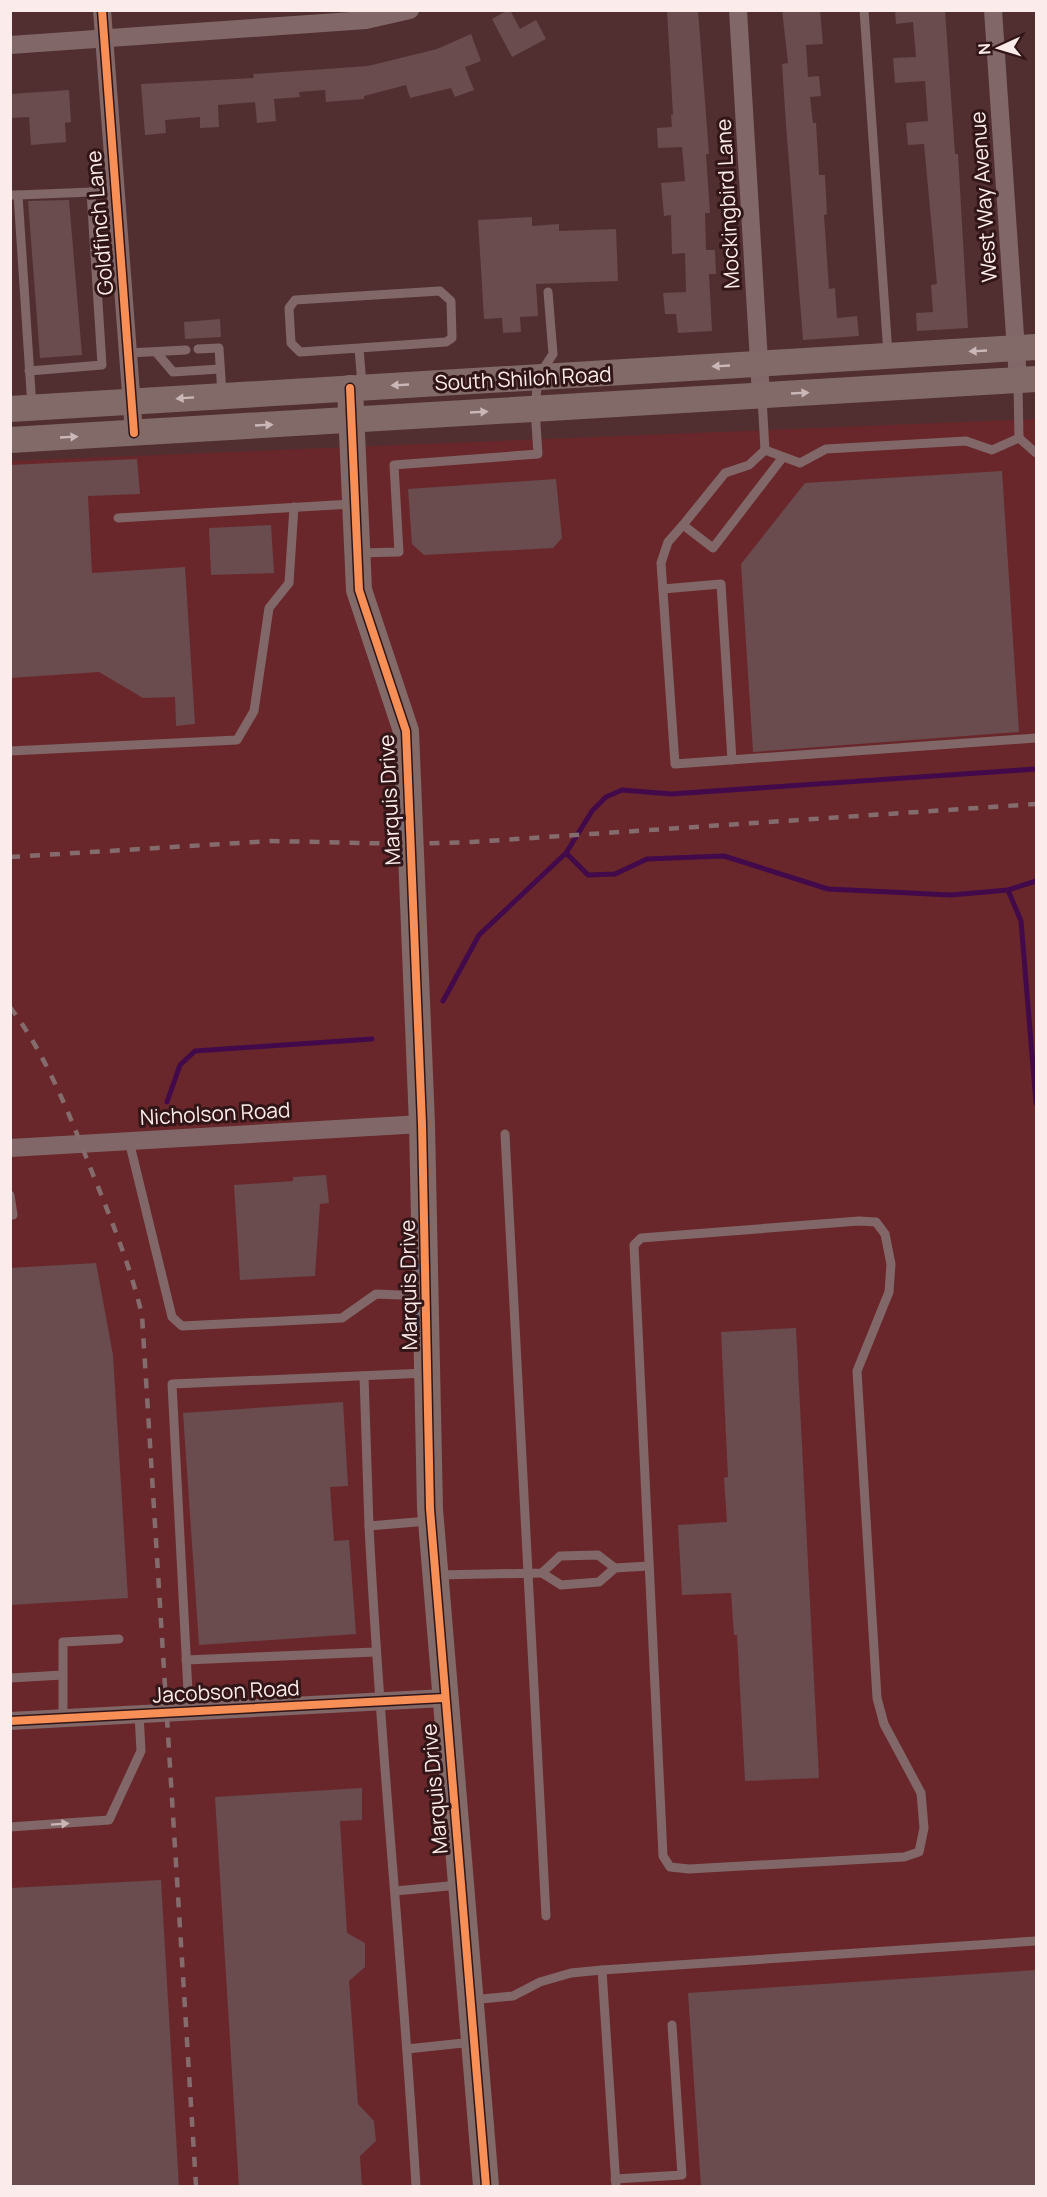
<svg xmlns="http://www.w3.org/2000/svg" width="1047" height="2197" font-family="Manrope,sans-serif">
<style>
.built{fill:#69272b}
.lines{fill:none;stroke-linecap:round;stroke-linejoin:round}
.stream{stroke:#420a4a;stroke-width:5}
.building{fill:#6a4b4e}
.lane{stroke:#816767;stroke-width:9}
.street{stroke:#816767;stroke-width:18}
.secondary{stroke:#826a68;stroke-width:26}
.rail{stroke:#846c6d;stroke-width:4.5;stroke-dasharray:10 10;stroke-linecap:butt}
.cycleway-casing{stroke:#321617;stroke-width:11}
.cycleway{stroke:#f78f57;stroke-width:8}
.oneway{fill:#cbb7b7}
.oneway2{fill:#cbb6b6}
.labels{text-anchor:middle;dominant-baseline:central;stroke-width:6;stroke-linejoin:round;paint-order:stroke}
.street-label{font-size:21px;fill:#fcebeb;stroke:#321617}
</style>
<rect width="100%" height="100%" fill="#512f31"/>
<!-- built -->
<path class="built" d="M1036 419V2186H11L10 461Z"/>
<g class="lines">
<!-- stream -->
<g class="stream">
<path d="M566 853 588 875 615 874 647 859 724 856 828 889 951 895 1008 890 1036 881"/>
<path d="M1008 890 1021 921 1036 1103"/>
<path d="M443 1001 479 935 566 853 592 811 606 797 622 790 671 794 1036 769"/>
<path d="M167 1102 180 1065 195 1051 372 1039"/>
</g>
</g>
<!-- building -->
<g class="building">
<path d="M508 10H510L520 29 536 20 546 39 512 57 492 19Z"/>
<path d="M667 10H698L709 154H706L710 213H705L706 250H715L716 274H709L712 331 678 333 676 314H665L663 293 686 292 685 253 672 254 671 215 664 216 661 183 685 181 682 147 658 148 657 128 672 127 671 115H673Z"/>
<path d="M782 10H820L823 44 806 45 808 77 819 76 821 96 810 97 813 123H816L819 175H825L827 214 824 215 829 289 835 288 837 318 857 316 859 336 803 340 786 125 782 64 788 63Z"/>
<path d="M895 10H945L955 154H958L968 328 917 331 916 313 933 312 931 285 937 284 924 144 908 145 906 123 928 121 925 81 895 83 893 58 916 57 913 22 896 24Z"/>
<path d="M471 34 481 61 465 67 474 90 455 97 451 88 410 98 406 85 364 96V99L326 102 325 90 299 92 300 97 274 99 276 121 257 123 255 102 218 105 219 127 200 128V117L165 120 166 133 145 135 141 84 254 78 253 74 368 66 437 49Z"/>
<path d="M69 90 71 122 65 123 66 142 31 145 29 117 10 118V94Z"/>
<path d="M69 200 82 355 40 358 28 201Z"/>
<path d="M532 217V226L559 224V231L616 229 618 281 536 284 538 316 520 317 521 332 503 333 502 318 484 319 478 220Z"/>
<path d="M220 319 221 337 185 339 184 322Z"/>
<path d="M137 459 140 494 88 496 92 573 185 567 195 724 176 726 175 697 143 698 99 672 10 678V465Z"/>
<path d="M1002 471 1019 732 753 752 741 564 805 483Z"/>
<path d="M556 479 562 538 553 548 424 555 412 544 408 489Z"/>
<path d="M271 525 274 573 211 575 209 528Z"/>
<path d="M326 1175 329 1203 320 1204 315 1276 240 1280 234 1185 293 1181V1177Z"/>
<path d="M96 1263 113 1355 128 1598 10 1605V1268Z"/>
<path d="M796 1328 819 1778 745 1781 737 1635H734L731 1593 682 1595 678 1525 727 1522 724 1478 728 1477 721 1332Z"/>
<path d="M343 1402 348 1486 330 1487 334 1541 349 1540 356 1634 199 1645 183 1413Z"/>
<path d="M362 1788V1820L340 1821 347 1933 365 1943V1967L349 1981 358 2104 374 2121 376 2141 360 2156 362 2187H239L215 1797Z"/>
<path d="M161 1880 179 2187H10V1888Z"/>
<path d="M1036 1970V2187H701L688 1993Z"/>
</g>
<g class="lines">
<!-- lane -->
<g class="lane">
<path d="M864 10 888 354"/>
<path d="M91 192 114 188"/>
<path d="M10 195H18L32 407"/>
<path d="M18 195 91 192 102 365 29 371"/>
<path d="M359 348 300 352 291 343 289 308 295 300 440 291 451 301 452 338 446 342 359 348 362 385"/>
<path d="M198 349 219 348 222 394"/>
<path d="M156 352 173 372 220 369"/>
<path d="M128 353 186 350"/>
<path d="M1018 383 1019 438"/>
<path d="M762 398 765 450 800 463 826 449 966 441 992 450 1019 438 1036 453"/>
<path d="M765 450 749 465 725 473 683 525 713 548 783 457"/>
<path d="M118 518 352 504"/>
<path d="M683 525 668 542 661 563 675 764 1036 738"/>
<path d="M359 553 399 552 394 465 538 454 535 409 538 377 553 354 548 292"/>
<path d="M663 589 721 584 732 760"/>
<path d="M10 751 237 740 254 711 269 608 289 583 294 507"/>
<path d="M505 1134 546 1916"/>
<path d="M129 1141 172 1317 182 1326 342 1318 376 1294 424 1296"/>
<path d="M10 1195 13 1215H10"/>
<path d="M859 1221 876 1222 885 1234 891 1264 889 1292 857 1371 877 1698 884 1724 921 1793 924 1828 919 1852 904 1857 689 1869 670 1867 663 1856 634 1245 641 1238Z"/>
<path d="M364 1376 369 1526"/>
<path d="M542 1573 561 1585 599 1582 615 1568 648 1566"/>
<path d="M437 1575 542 1573 560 1556 598 1555 615 1568"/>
<path d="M186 1660 375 1652"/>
<path d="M10 1678 63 1675"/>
<path d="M189 1711 172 1384 426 1373"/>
<path d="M63 1718V1642L119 1639"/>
<path d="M10 1827 109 1820 141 1751 139 1714"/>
<path d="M395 1891 459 1885"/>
<path d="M471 2000 513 1996 540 1982 571 1973 602 1970"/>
<path d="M407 2049 473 2042"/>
<path d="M615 2179 682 2175 672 2025"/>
<path d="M416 2186C403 1966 380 1747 369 1526L428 1521"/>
<path d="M616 2186 602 1970 1036 1941"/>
</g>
<!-- street -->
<g class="street">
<path d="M102 10 134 433"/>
<path d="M738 10 761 395"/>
<path d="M993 10 1018 380"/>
<path d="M10 45 366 20 410 10"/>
<path d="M10 1148 422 1124"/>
<path d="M10 1721 444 1698"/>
</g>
<!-- secondary -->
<g class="secondary">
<path d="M350 388 359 590 406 731 422 1124 430 1509 486 2186"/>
<path d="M10 409 1036 347"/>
<path d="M10 440 1036 379"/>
</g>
<!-- rail -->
<g class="rail">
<path d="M10 857 271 841 410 844 472 842 1036 804"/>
<path d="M10 1007C47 1056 70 1116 92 1172 111 1219 130 1265 142 1315L196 2186"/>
</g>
<defs>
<g id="cycleway">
<path d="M102 10 134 433"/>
<path d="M350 388 359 590 406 731 422 1124 430 1509 486 2186"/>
<path d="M10 1721 444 1698"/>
</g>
</defs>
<!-- cycleway casing -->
<use href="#cycleway" class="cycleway-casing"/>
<!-- cycleway -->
<use href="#cycleway" class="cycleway"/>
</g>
<!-- one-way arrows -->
<defs><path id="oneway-solid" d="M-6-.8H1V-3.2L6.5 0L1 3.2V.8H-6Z" transform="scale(1.5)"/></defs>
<g class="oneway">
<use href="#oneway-solid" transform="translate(978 351) rotate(177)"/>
<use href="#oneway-solid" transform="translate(721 366) rotate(177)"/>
<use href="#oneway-solid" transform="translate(400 385) rotate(177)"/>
<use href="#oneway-solid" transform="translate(800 393) rotate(-3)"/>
<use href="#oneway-solid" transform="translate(185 398) rotate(176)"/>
<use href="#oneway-solid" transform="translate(479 412) rotate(-3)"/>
<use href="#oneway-solid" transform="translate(264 425) rotate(-3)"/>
<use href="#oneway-solid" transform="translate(69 437) rotate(-3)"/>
</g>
<use class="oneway2" href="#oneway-solid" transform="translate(60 1824) rotate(-4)"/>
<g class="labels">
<!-- street labels -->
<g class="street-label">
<text transform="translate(983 197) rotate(-94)">West Way Avenue</text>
<text transform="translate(727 204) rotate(-93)">Mockingbird Lane</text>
<text transform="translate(99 223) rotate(-95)">Goldfinch Lane</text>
<text transform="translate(523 378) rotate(-3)">South Shiloh Road</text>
<text transform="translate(389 800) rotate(-93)">Marquis Drive</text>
<text transform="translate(215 1113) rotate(-3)">Nicholson Road</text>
<text transform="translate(408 1285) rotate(-91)">Marquis Drive</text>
<text transform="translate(226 1691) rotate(-3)">Jacobson Road</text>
<text transform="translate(434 1789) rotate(-95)">Marquis Drive</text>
</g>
</g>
<!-- border -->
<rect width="1047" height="2197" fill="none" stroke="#fcebeb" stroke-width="24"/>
<!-- north arrow -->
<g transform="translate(999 48) rotate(266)" stroke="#321617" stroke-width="4.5" paint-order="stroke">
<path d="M0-4.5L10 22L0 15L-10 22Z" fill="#fcebeb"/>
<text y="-9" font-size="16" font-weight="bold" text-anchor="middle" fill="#fcebeb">N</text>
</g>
</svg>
